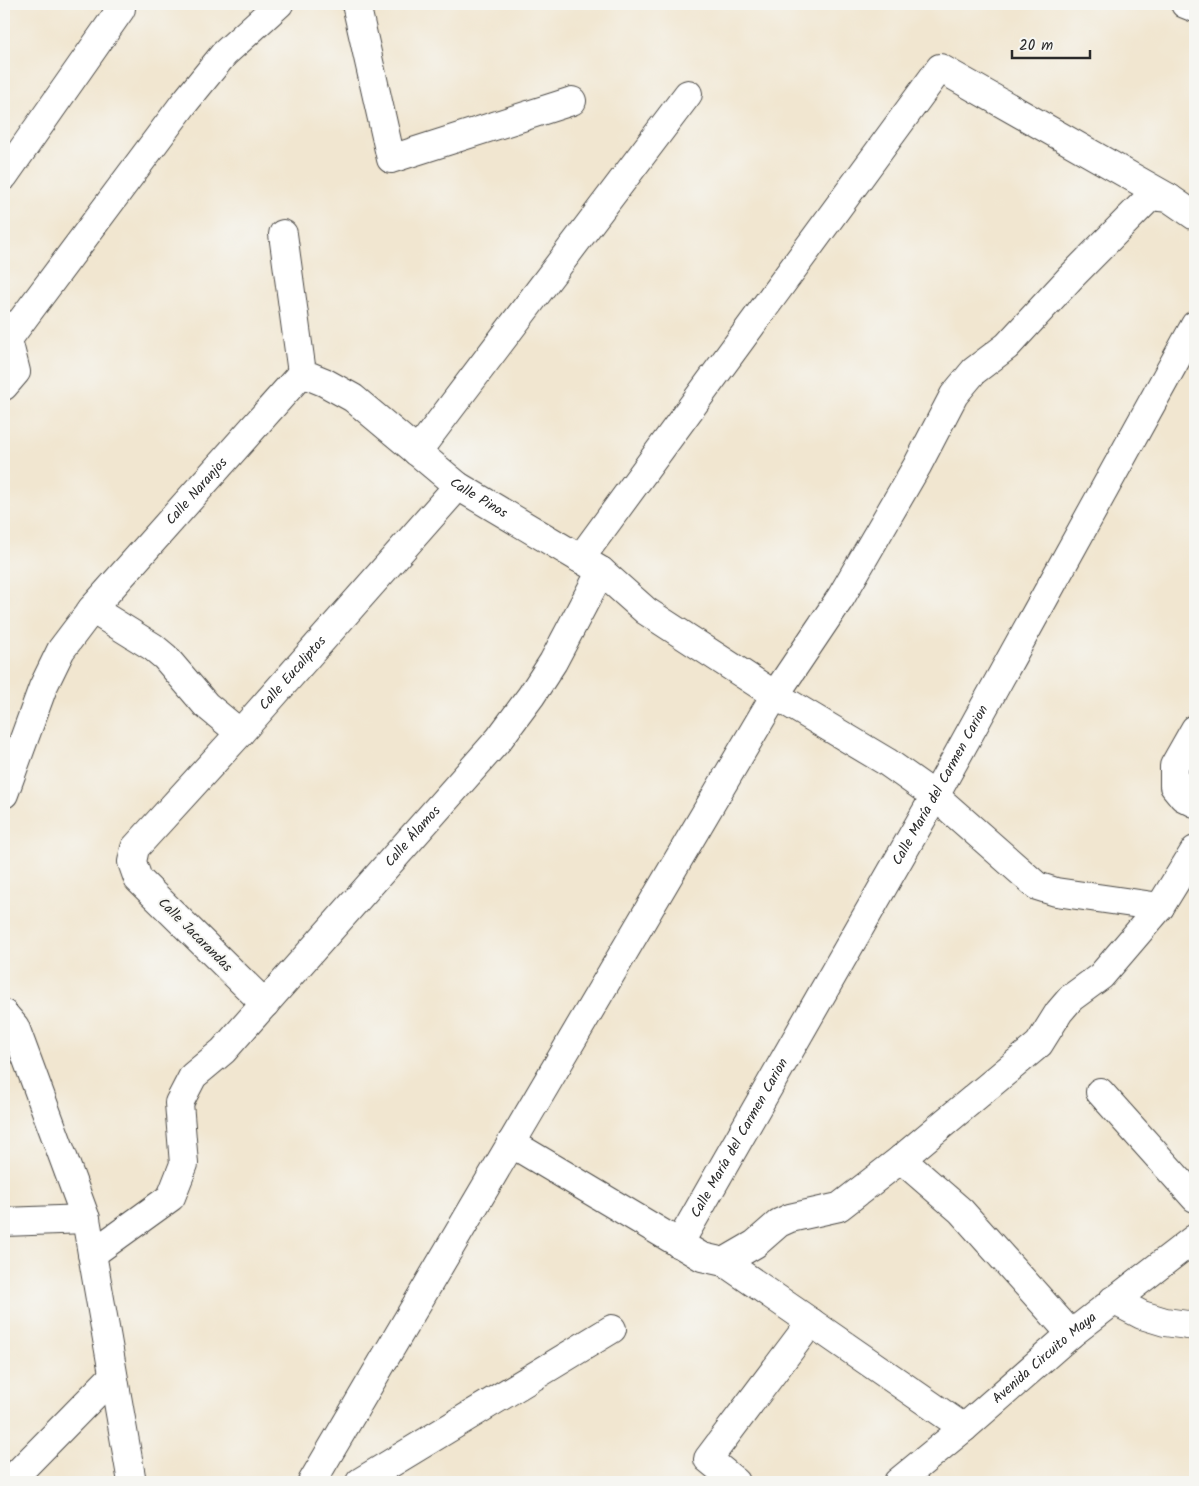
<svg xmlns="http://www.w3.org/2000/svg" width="1199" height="1486" font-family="Kalam,sans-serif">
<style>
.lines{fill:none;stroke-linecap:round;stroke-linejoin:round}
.street-casing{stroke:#494744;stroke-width:30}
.street{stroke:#fff;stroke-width:28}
.labels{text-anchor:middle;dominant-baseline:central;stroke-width:4;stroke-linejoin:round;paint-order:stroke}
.street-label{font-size:14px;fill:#2b2b2b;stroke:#f6f6f2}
</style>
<rect width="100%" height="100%" fill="#f6f6f2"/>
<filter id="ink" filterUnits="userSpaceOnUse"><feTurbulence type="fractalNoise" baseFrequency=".02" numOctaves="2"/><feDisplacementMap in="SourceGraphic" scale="10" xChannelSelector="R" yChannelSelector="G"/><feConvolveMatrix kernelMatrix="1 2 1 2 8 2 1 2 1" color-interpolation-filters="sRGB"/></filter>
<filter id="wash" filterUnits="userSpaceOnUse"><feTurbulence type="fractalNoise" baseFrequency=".0096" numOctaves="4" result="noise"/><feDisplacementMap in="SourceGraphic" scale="20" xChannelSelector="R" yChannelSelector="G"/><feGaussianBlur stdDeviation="1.12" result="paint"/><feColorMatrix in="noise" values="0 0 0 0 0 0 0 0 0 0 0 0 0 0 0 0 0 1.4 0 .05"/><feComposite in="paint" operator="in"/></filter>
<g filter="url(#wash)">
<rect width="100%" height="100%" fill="#f1e6d0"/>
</g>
<g filter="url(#ink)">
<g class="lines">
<defs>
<g id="street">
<path d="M356 4 391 159 572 101"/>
<path d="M1185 4 1195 8"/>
<path d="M4 176 121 9 116 4"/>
<path id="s1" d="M283 234 302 373 324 382 353 398 458 486 601 571 646 611 775 695 887 762 935 796 1037 886 1056 892 1160 907"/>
<path d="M4 324 16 372 4 386"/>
<path d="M8 339 185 102 224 54 279 4"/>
<path d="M417 452 688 94"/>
<path d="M580 559 940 68 1169 198"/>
<path d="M92 609 153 647 165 657 206 705 240 733"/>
<path d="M1195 729 1174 766V786L1183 797 1195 803"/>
<path id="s2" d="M4 794 43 687 61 650 92 609 302 373"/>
<path id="s3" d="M265 1004 138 879 132 862 135 848 240 733 458 486"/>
<path d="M4 1014 15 1027 86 1219 132 1482"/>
<path d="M1100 1092 1195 1198"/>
<path d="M511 1143 702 1257 724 1262 964 1428"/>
<path d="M901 1159 961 1211 1071 1334"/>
<path d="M4 1222 86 1219"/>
<path id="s4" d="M679 1244 935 796 1195 325"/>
<path id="s5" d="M92 1254 171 1197 184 1164 179 1103 193 1076 223 1051 499 739 531 696 553 662 601 571"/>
<path d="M724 1262 755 1244 779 1223 790 1218 839 1207 901 1159 1039 1044 1059 1012 1071 998 1101 976 1160 907 1195 850"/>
<path d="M1113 1300 1142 1315 1165 1322 1195 1326"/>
<path d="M9 1482 113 1376"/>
<path d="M312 1482 775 695 841 597 917 466 954 395 974 371 1007 346 1071 277 1151 196 1169 198 1195 216"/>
<path d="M360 1482 612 1329"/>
<path d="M736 1482 708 1459 811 1322"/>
<path id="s6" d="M898 1482 964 1428 1071 1334 1195 1238"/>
</g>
</defs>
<!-- street casing -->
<use href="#street" class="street-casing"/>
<!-- street -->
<use href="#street" class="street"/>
</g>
</g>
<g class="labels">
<!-- street labels -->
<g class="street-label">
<text stroke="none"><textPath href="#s2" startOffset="364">Calle Naranjos</textPath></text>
<text stroke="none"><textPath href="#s1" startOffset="358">Calle Pinos</textPath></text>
<text stroke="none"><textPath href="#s3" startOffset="446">Calle Eucaliptos</textPath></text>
<text stroke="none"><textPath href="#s4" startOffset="528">Calle María del Carmen Carion</textPath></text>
<text stroke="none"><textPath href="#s5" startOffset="550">Calle Álamos</textPath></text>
<text transform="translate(195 935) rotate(45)">Calle Jacarandas</text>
<text stroke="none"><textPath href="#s4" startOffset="122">Calle María del Carmen Carion</textPath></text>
<text stroke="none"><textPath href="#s6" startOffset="192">Avenida Circuito Maya</textPath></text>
</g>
</g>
<!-- margin -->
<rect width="1199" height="1486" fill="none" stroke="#f6f6f2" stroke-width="20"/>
<!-- scale -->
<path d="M1012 50v8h78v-8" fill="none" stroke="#2b2b2b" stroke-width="2.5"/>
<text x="1019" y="50" font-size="15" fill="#2b2b2b" stroke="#f6f6f2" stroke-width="4" paint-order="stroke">20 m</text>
</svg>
